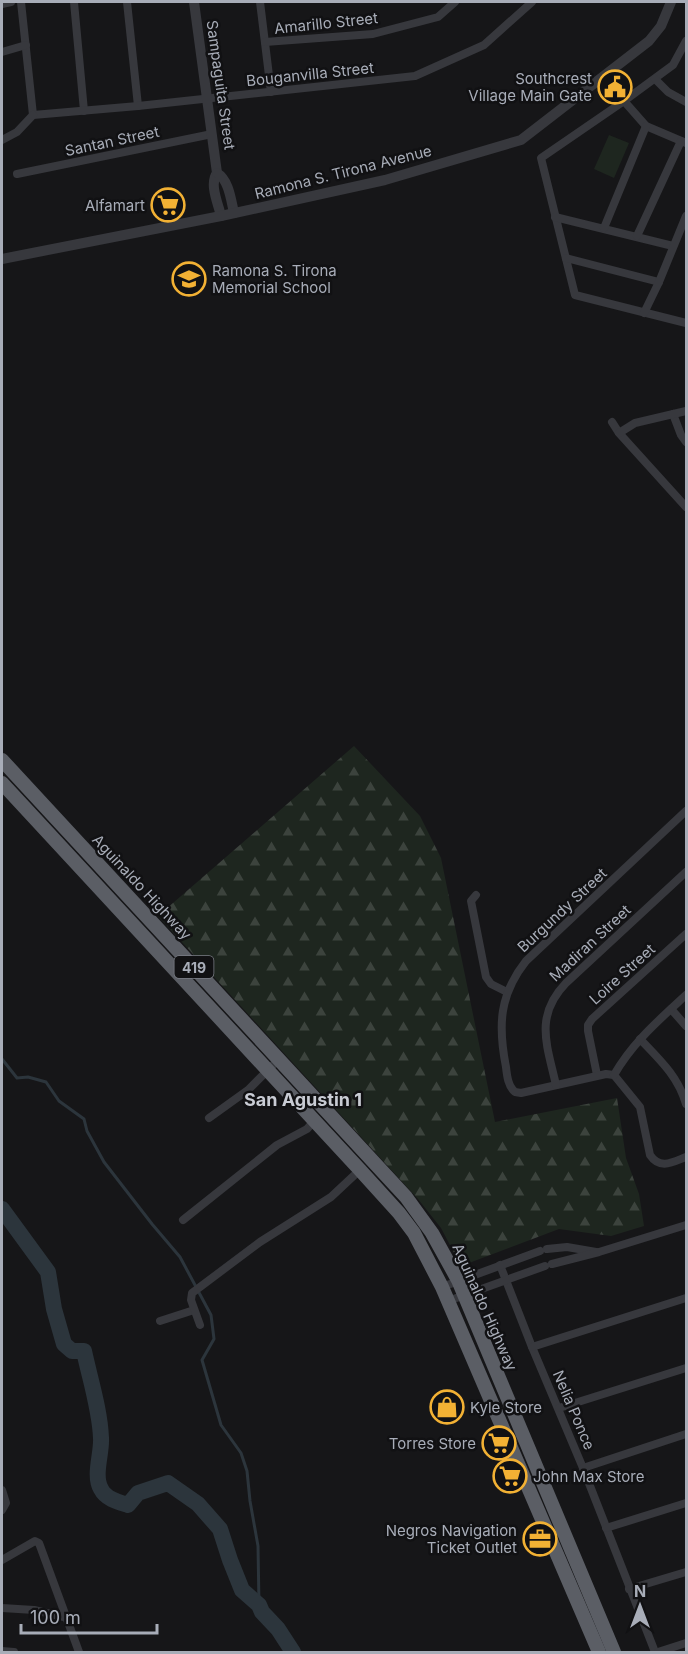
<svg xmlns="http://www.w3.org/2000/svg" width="688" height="1654" font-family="Inter,sans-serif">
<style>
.forest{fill:url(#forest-firs)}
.pitch{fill:#1e261f}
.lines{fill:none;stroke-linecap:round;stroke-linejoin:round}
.stream{stroke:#2c353c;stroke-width:3}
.river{stroke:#2c353c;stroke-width:16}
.minor{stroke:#37383d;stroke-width:8}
.tertiary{stroke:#37383d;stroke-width:10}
.trunk{stroke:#5b5e65;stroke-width:14}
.labels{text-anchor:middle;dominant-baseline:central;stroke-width:5;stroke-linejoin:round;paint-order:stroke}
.shield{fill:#111113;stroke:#7b7e86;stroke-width:1.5}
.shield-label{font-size:14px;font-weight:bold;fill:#a8adb8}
.street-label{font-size:15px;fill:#a8adb8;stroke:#111113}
.poi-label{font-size:15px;fill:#a8adb8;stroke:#111113;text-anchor:end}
.quarter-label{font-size:18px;font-weight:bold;fill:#c9ccd4;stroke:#111113}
</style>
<defs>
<pattern id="forest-firs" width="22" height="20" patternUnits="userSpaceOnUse" patternTransform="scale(1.5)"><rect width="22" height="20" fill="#1e261f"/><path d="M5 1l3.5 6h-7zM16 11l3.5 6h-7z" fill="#3c433d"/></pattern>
</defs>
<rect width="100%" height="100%" fill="#161618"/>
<!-- forest -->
<path class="forest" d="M354 746 420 816 441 858 495 1122 617 1098 626 1158 639 1194 644 1226 611 1236 559 1229 461 1266 441 1228 418 1199 158 916Z"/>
<!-- pitch -->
<path class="pitch" d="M609 135 629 143 614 178 594 169Z"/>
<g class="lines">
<!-- stream -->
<path class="stream" d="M2 1059 17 1078 28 1077 46 1082 59 1101 84 1119 87 1131 104 1162 152 1224 180 1257 211 1315 214 1339 202 1360 221 1425 241 1453 247 1471 250 1501 258 1546 259 1605"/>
<!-- river -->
<path class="river" d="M2 1209 48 1272 54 1309 64 1344 72 1351H84C90 1379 100 1410 101 1438 102 1454 93 1475 101 1489 106 1499 118 1502 128 1505L138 1493 168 1483 198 1504 220 1529 230 1560 242 1590 259 1605 262 1612 278 1629 293 1652"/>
<!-- minor -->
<g class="minor">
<path d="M21 2 33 115"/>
<path d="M74 2 84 111"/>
<path d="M127 2 138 106"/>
<path d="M260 2 271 92"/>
<path d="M2 4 11 2"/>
<path d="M686 41 673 65 624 101 541 158 575 295 686 323"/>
<path d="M265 42 373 34 438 17 455 2"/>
<path d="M2 52 26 45"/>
<path d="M611 72 621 87 624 101"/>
<path d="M655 79 668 92 686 102"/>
<path d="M600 80 612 94 624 101 646 126 686 143"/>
<path d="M33 115 138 106 415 76 484 45 532 2"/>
<path d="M2 140 17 132 33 115"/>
<path d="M17 174 212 134"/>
<path d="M555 217 673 246"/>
<path d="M604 228 646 126"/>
<path d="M637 236 681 141"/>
<path d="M566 258 659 282"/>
<path d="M644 313 659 282 686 216"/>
<path d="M673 414 681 435 686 442"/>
<path d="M612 422 619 433 686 507"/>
<path d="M619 433 635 423 686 411"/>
<path d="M476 895 471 901 486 977 491 984 507 992"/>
<path d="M671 1009 686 1026"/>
<path d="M640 1039C659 1059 678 1076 686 1104"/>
<path d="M597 1075 588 1031V1025L592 1019 686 934"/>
<path d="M614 1075 606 1074 521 1093 515 1092C508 1086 507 1076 506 1067 498 1026 499 995 526 961L686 811"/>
<path d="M614 1075 640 1107 650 1155C660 1170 673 1162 686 1157"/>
<path d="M614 1075C632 1043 659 1020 686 995"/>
<path d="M556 1085C547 1045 534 1016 566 983L686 872"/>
<path d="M209 1118 248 1090 279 1059"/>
<path d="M183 1220 277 1145 307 1129 316 1119"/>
<path d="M547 1249 567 1247 596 1252"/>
<path d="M552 1264 599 1252 686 1225"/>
<path d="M500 1265 532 1347 583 1468 655 1652"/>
<path d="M442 1287 540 1251"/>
<path d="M448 1301 545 1266"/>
<path d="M160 1321 194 1310"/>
<path d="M200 1325 191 1300 192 1293 260 1242 331 1197 362 1168"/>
<path d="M532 1347 686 1298"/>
<path d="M559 1408 686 1368"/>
<path d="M583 1468 686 1434"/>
<path d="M2 1490 6 1503 2 1510"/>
<path d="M606 1528 686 1503"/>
<path d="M2 1560 35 1541 39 1543 79 1652"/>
<path d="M629 1589 686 1572"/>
<path d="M2 1608 34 1610 68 1618"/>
<path d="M2 1651 14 1652"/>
<path d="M658 1652 686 1643"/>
</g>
<!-- tertiary -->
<g class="tertiary">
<path d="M194 2 217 173C209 184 218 203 221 216"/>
<path d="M217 173C229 180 231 200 234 213"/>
<path d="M2 259 221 216 385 180 521 140 649 41 661 26 671 2"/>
</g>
<!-- trunk -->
<g class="trunk">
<path d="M2 760 406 1197 432 1233 458 1280 614 1652"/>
<path d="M2 783 360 1170 399 1213 414 1233 442 1287 599 1652"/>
</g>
</g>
<!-- icons -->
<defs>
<symbol id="civic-ring" viewBox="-11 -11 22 22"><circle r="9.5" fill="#111113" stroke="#f2b134" stroke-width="1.5"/><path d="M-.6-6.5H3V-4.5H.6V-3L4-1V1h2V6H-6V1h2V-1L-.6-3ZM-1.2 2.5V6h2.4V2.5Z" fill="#f2b134"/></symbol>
<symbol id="supermarket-ring" viewBox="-11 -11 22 22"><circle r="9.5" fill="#111113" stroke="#f2b134" stroke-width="1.5"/><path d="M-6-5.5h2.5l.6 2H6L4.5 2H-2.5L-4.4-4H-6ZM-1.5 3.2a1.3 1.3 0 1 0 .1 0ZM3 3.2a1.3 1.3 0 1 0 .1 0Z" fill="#f2b134"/></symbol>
<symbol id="school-ring" viewBox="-11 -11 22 22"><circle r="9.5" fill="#111113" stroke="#f2b134" stroke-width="1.5"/><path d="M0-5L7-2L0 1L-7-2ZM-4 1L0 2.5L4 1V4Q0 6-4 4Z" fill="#f2b134"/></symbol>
<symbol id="shop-ring" viewBox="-11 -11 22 22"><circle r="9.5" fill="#111113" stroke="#f2b134" stroke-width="1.5"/><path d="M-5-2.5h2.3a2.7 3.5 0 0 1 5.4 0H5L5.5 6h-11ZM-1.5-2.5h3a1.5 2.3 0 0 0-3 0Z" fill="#f2b134"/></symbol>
<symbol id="office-ring" viewBox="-11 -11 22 22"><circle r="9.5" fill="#111113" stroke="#f2b134" stroke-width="1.5"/><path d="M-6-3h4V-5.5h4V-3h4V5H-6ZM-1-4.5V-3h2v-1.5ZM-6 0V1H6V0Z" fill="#f2b134"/></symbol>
</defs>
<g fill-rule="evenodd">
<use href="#civic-ring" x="596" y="68" width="38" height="38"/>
<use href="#supermarket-ring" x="149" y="186" width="38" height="38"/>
<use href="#school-ring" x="170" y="260" width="38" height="38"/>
<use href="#shop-ring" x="428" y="1388" width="38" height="38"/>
<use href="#supermarket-ring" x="480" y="1424" width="38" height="38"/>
<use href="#supermarket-ring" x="491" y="1457" width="38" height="38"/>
<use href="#office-ring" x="521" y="1520" width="38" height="38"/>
</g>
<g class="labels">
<!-- shield labels -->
<rect class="shield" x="174.5" y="956" width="39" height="22" rx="4.5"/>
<g class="shield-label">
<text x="194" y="967">419</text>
</g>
<!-- street labels -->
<g class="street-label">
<text transform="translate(326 23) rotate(-6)">Amarillo Street</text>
<text transform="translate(310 74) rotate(-6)">Bouganvilla Street</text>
<text transform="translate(221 85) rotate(82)">Sampaguita Street</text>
<text transform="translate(112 141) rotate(-12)">Santan Street</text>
<text transform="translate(343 172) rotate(-14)">Ramona S. Tirona Avenue</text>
<text transform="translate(142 887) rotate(47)">Aguinaldo Highway</text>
<text transform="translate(562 910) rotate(-43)">Burgundy Street</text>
<text transform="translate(590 943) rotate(-43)">Madiran Street</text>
<text transform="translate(622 974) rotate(-42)">Loire Street</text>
<text transform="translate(485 1307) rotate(66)">Aguinaldo Highway</text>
<text transform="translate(574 1410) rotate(67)">Nelia Ponce</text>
</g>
<!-- poi labels -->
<g class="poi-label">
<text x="592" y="78">Southcrest<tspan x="592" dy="17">Village Main Gate</tspan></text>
<text x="145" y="205">Alfamart</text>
<text x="212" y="270" text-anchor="start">Ramona S. Tirona<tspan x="212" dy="17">Memorial School</tspan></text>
<text x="470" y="1407" text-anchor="start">Kyle Store</text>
<text x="476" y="1443">Torres Store</text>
<text x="533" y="1476" text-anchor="start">John Max Store</text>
<text x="517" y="1530">Negros Navigation<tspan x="517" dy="17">Ticket Outlet</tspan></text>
</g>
<!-- quarter labels -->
<g class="quarter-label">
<text x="303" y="1099">San Agustin 1</text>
</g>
</g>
<!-- border -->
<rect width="688" height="1654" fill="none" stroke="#a8adb8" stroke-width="6"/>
<!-- north arrow -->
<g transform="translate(640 1606)" stroke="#111113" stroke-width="4.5" paint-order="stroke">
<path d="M0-4.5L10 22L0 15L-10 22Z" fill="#a8adb8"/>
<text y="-9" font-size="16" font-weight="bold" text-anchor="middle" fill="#a8adb8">N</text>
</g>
<!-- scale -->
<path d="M21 1624v9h136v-9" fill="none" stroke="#a8adb8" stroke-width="3"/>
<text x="30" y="1624" font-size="18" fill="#a8adb8" stroke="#111113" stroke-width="4.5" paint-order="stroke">100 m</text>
</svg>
